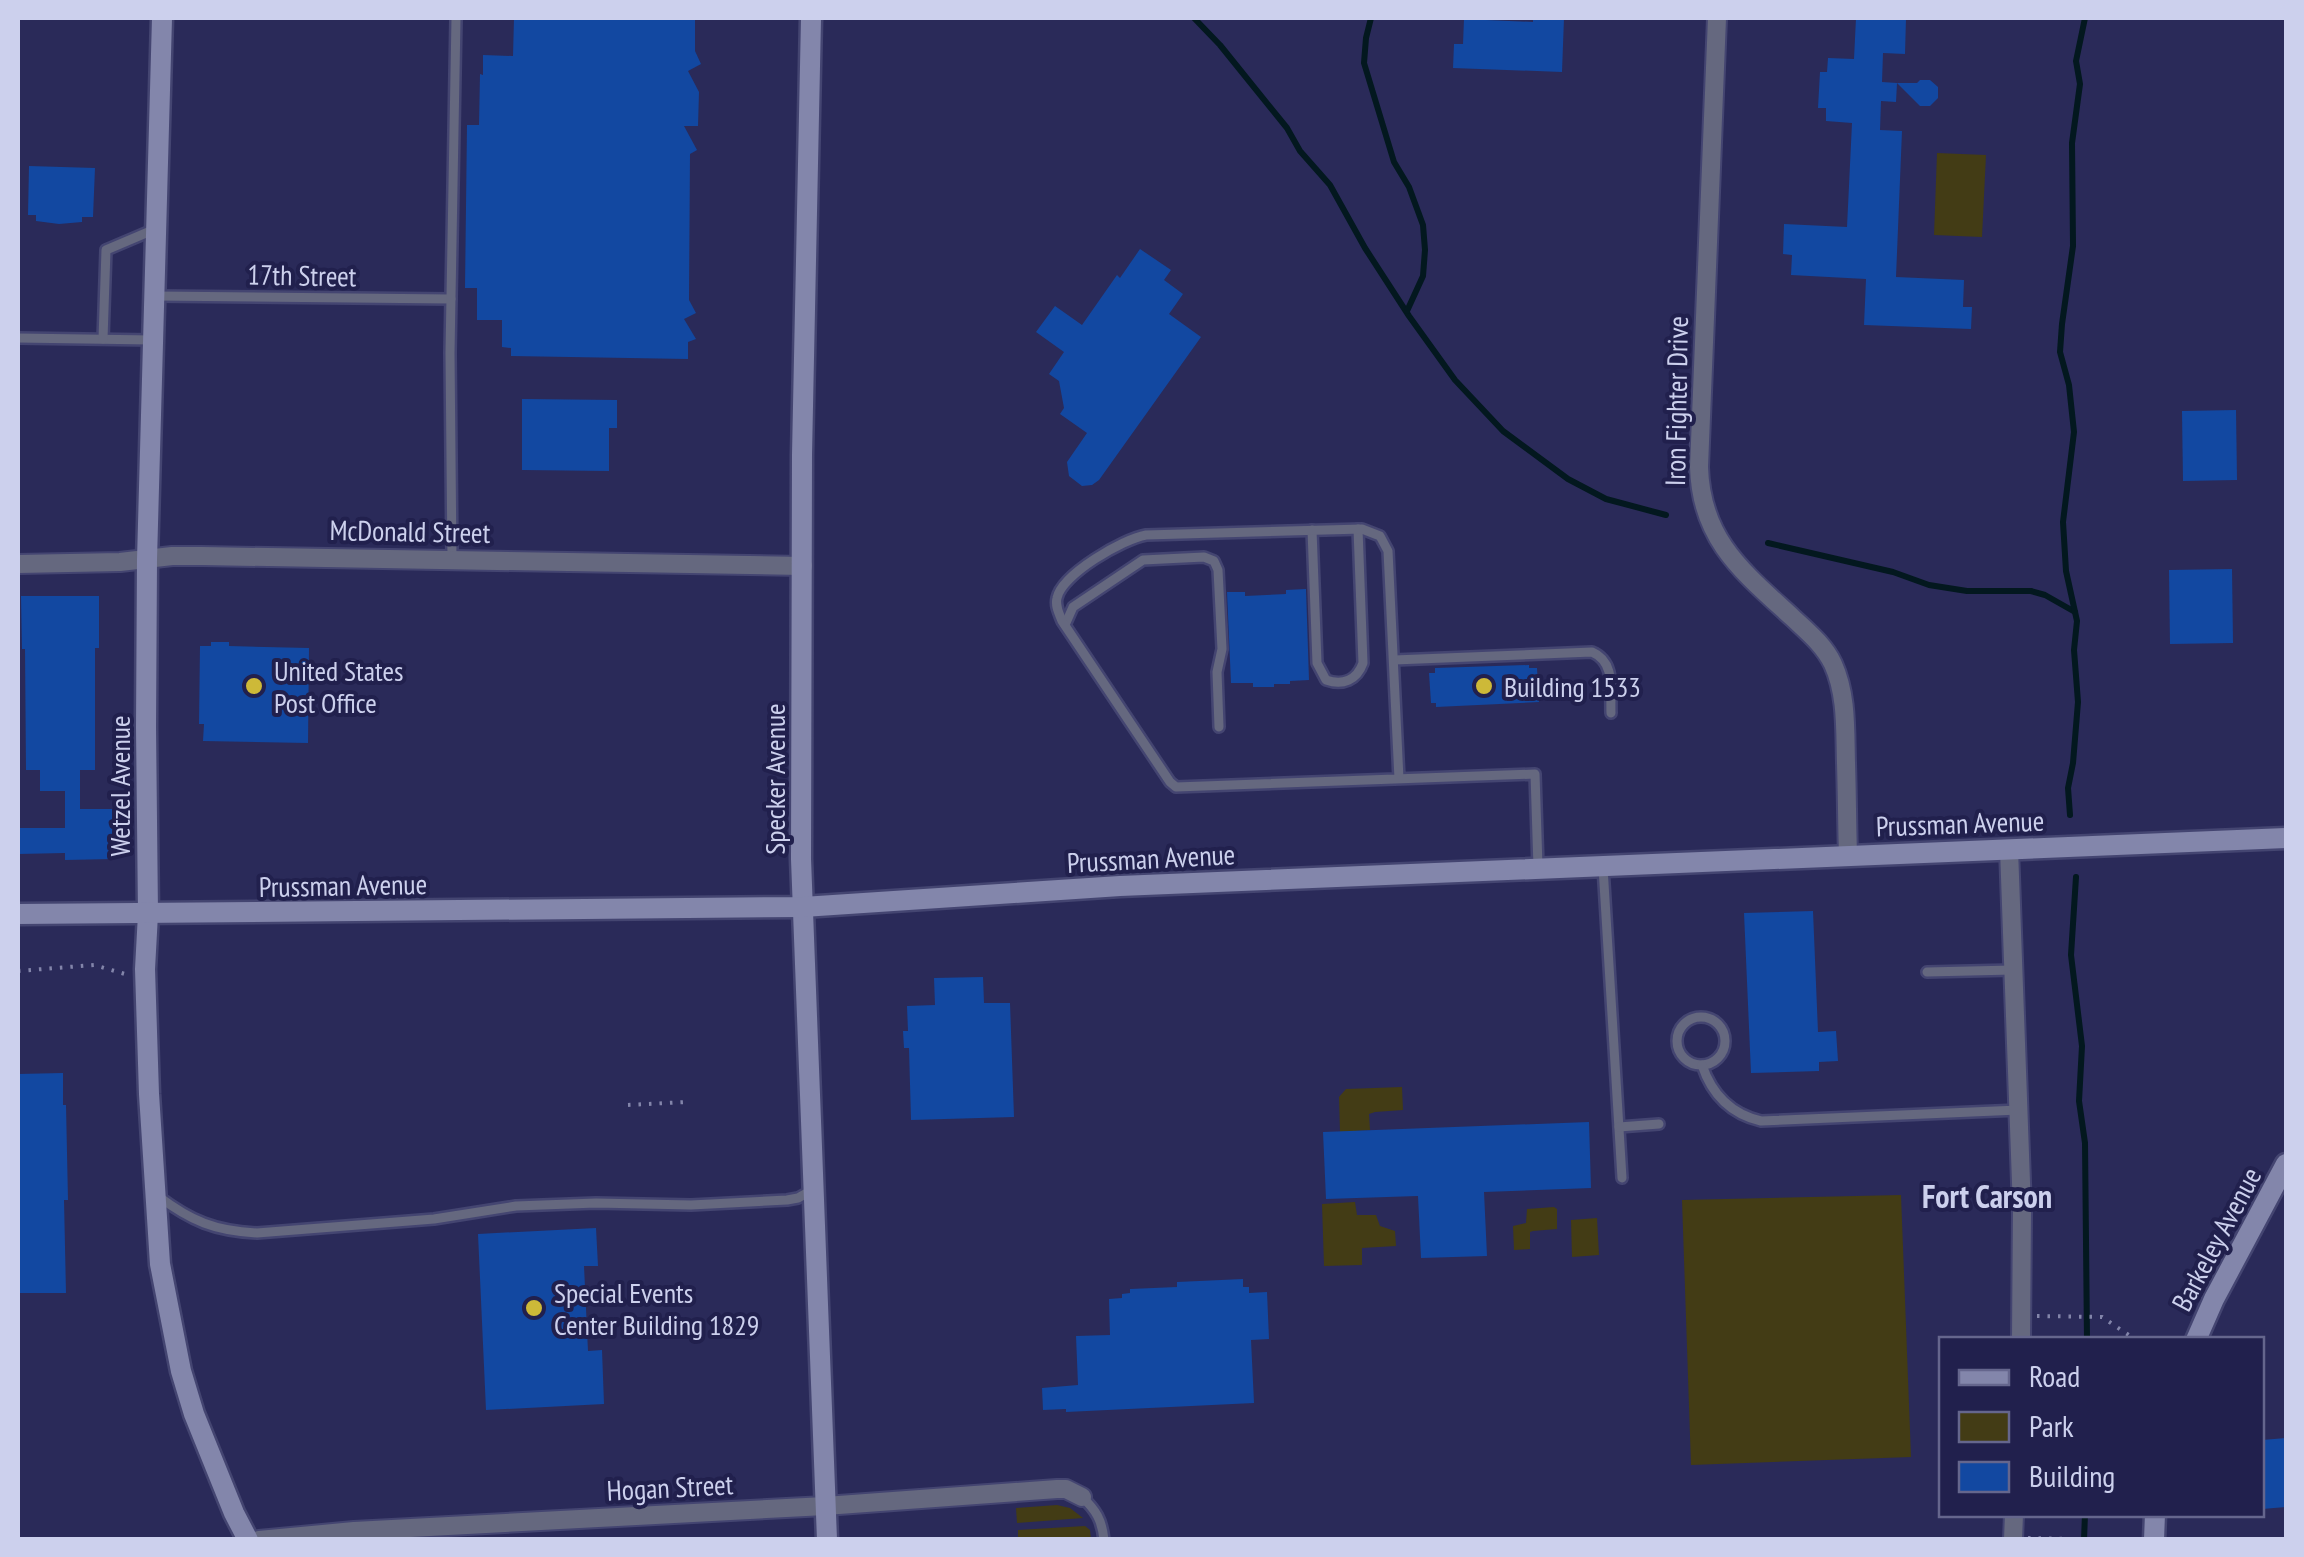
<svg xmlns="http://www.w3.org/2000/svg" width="2304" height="1557" font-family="'PT Sans Narrow',sans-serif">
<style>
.green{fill:#433c15}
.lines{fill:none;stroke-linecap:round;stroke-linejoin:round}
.stream{stroke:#03181f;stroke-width:6}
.building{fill:#1248a1}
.lane-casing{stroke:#444571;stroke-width:14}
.street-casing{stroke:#444571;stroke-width:22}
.secondary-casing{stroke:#444571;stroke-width:25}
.path{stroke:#8385aa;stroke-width:4;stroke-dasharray:2.5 8;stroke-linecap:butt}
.lane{stroke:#65687f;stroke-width:9}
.street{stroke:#65687f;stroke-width:18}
.secondary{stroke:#8386ab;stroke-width:20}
.poi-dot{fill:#cdb938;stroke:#21204d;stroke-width:4}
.labels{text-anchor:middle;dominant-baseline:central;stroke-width:8;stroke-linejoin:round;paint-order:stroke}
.street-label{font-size:28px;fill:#ccd0ed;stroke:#21204d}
.poi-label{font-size:28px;fill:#ccd0ed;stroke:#21204d;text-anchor:start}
.quarter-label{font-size:32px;font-weight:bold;fill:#ccd0ed;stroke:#21204d}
</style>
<rect width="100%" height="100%" fill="#2a2a59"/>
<!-- green -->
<g class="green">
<path d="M1937 153 1986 155 1982 237 1934 235Z"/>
<path d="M1402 1087 1403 1110 1375 1112 1369 1114 1370 1130 1340 1132 1339 1097 1346 1089Z"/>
<path d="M1901 1195 1911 1457 1691 1465 1682 1200Z"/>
<path d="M1355 1202 1357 1215H1376L1380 1226 1395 1231 1396 1246 1362 1248V1265L1324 1266 1322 1204Z"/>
<path d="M1554 1207 1557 1209V1229L1533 1231 1530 1232V1249L1514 1250 1513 1226 1526 1223 1527 1209Z"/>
<path d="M1597 1218 1599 1255 1572 1257 1571 1220Z"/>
<path d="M1057 1505 1070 1508 1083 1518 1017 1523 1016 1508Z"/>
<path d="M1085 1526 1090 1530 1091 1539H1018V1530Z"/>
</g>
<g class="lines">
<!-- stream -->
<g class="stream">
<path d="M1194 18 1220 45 1287 128 1300 151 1330 185 1365 248 1409 316 1455 380 1503 431 1568 479 1606 499 1666 515"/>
<path d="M1371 18 1366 38 1364 63 1394 162 1409 187 1423 225 1425 250 1423 276 1407 311"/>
<path d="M1768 543 1893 572 1929 585 1967 591H2031L2045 595 2075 612"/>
<path d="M2070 815 2068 788 2073 763 2078 702 2074 650 2077 621 2066 571 2063 522 2074 432 2069 385 2060 352 2062 324 2073 246 2072 143 2080 84 2076 61 2085 18"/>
<path d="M2076 877 2071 955 2082 1046 2079 1101 2085 1143 2087 1340"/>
<path d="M2084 1540 2085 1514"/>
</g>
</g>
<!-- building -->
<g class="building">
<path d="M514 18H695V51L701 64 688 71 699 92 698 126H684L697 150 690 154 689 300 696 313 684 319 696 339 688 342V359L511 356V348L502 347V320H477V288H465L467 125H479L480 74 483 75V55L513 56Z"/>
<path d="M1533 18H1564L1562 72 1453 68 1454 44H1463L1464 19 1533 22Z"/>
<path d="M1856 18H1906L1905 54 1883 53 1882 82 1897 83 1896 102 1881 101 1880 130 1902 131 1896 277 1964 280 1963 307H1972L1971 329 1864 325 1866 279 1791 275 1792 255 1783 254 1784 224 1847 227 1852 123 1826 121V108H1818L1820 72H1827L1828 58 1854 59Z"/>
<path d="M1920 80H1930L1938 87V98L1930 106H1920L1897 83H1917Z"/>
<path d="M29 166 95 168 93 217H82V222L59 224 36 221V215H28Z"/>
<path d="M1140 249 1171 270 1164 280 1183 294 1169 314 1201 337 1099 480 1092 485 1082 486 1069 476 1067 462 1087 433 1060 414 1064 408 1059 381 1049 374 1064 352 1036 332 1055 306 1082 325 1117 275 1120 278Z"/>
<path d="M522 399 617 400V428H609V471L522 470Z"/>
<path d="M2236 410 2237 480 2183 481 2182 411Z"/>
<path d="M2232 569 2233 643 2170 644 2169 570Z"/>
<path d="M1306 589 1309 680 1290 681V684H1274V687H1253V683H1231L1227 592H1245V596L1286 594V590Z"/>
<path d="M21 596H99V648H95V770H80V809H112L113 859 65 860V853L18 854V828H65V791H40V770H26L25 649H22Z"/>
<path d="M211 642H229V646L309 648 308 743 203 741 204 724H199L200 646H211Z"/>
<path d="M1529 665V668H1537L1539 702 1436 707V703H1431L1429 673H1435V668Z"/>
<path d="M1813 911 1818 1032 1836 1031 1838 1061 1819 1062V1071L1751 1073 1744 913Z"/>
<path d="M983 977 984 1003H1010L1014 1117 911 1120 909 1048H904L903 1031H908L907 1006 935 1005 934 978Z"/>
<path d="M63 1073V1105H66L68 1200H64L66 1293H18V1074Z"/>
<path d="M1589 1122 1591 1188 1484 1192 1487 1256 1421 1258 1418 1196 1326 1199 1323 1132Z"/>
<path d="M596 1228 598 1266H584L588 1351 602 1350 604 1404 486 1410 478 1234Z"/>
<path d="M1243 1279V1287H1249V1293L1267 1292 1269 1339 1251 1340 1254 1403 1066 1412V1409L1043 1410 1042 1388 1078 1385 1076 1336 1110 1335 1109 1299 1122 1298V1294L1130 1293V1289L1177 1287V1282Z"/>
<path d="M2286 1438V1507L2262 1509V1440Z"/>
</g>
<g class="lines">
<defs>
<g id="lane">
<path d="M156 296 451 299"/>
<path d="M18 338 152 340"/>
<path d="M103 339 106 250 153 230"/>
<path d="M1312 530 1317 663 1326 680C1343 686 1357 680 1363 663L1358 529"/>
<path d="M452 559 450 353 456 18"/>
<path d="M1065 625 1073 607 1143 560 1204 557 1214 561 1218 570 1222 649 1217 672 1219 727"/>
<path d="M1394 660 1592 652C1616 662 1610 690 1611 713"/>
<path d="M1399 779 1388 551 1380 536 1362 529 1146 535C1123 539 1062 574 1057 598 1055 606 1059 613 1062 621L1170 782 1176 787 1535 774 1538 867"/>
<path d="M1603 867 1622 1178"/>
<path d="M1927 972 2013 970"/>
<circle cx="1701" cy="1041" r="24"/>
<path d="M1702 1065C1712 1095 1731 1114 1761 1121L2019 1110"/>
<path d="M1619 1127 1659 1124"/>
<path d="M158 1196C191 1221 215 1231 257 1233L434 1219 516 1206 596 1203 691 1205 787 1200 798 1198 814 1189"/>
<path d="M1082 1497C1096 1510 1102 1520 1104 1540"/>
</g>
<g id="street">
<path d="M1717 18 1699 467C1701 540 1743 572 1793 618 1808 632 1824 645 1833 664 1847 695 1845 730 1846 763 1847 794 1847 824 1848 855"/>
<path d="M18 564 120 562 172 556H202L803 566"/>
<path d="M2009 849 2022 1210 2021 1340"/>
<path d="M259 1540 354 1531 825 1506 1057 1489H1066L1082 1497"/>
<path d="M2013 1540 2014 1514"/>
</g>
<g id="secondary">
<path d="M162 18 147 560 146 727 148 914 145 969 149 1094 160 1264 181 1371 194 1414 234 1513 248 1540"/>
<path d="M811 18 802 455 801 859 827 1540"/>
<path d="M18 914 803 907 1120 886 2286 838"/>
<path d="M2196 1340 2214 1299 2286 1164"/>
<path d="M2154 1540 2155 1514"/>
</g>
</defs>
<!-- lane casing -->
<use href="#lane" class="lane-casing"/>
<!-- street casing -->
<use href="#street" class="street-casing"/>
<!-- secondary casing -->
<use href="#secondary" class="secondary-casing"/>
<!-- path -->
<g class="path">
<path d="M18 971 94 965 125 974"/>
<path d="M628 1105 686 1102"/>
<path d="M2037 1316 2102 1317 2136 1340"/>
<path d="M2028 1538 2109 1540"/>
</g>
<!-- lane -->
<use href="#lane" class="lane"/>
<!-- street -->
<use href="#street" class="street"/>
<!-- secondary -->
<use href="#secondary" class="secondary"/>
</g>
<!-- markers -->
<g class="poi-dot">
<circle cx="254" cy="686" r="10"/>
<circle cx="1484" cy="686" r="10"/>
<circle cx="534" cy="1308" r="10"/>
</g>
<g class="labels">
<!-- street labels -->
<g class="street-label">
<text transform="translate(302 275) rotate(1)">17th Street</text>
<text transform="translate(1676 401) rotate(-89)">Iron Fighter Drive</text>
<text transform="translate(410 531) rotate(1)">McDonald Street</text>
<text transform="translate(774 779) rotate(-90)">Specker Avenue</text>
<text transform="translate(119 786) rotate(-90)">Wetzel Avenue</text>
<text transform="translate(1960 823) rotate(-2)">Prussman Avenue</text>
<text transform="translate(1151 858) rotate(-3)">Prussman Avenue</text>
<text transform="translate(343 885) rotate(-1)">Prussman Avenue</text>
<text transform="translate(2216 1239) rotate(-62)">Barkeley Avenue</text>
<text transform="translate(670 1487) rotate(-3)">Hogan Street</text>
</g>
<!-- poi labels -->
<g class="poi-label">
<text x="274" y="670">United States<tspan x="274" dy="32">Post Office</tspan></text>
<text x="1504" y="686">Building 1533</text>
<text x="554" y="1292">Special Events<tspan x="554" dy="32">Center Building 1829</tspan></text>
</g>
<!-- quarter labels -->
<g class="quarter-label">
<text x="1987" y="1196">Fort Carson</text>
</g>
</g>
<!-- border -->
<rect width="2304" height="1557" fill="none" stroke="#ccd0ed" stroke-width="40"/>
<!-- legend -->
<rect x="1939" y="1337" width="325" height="180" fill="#21204d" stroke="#65668d" stroke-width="2.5"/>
<rect x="1959" y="1370" width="50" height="15" fill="#8386ab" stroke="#65668d" stroke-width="2.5"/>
<text x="2029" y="1387" font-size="30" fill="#ccd0ed">Road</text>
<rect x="1959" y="1412" width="50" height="30" fill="#433c15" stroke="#65668d" stroke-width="2.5"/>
<text x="2029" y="1437" font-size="30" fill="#ccd0ed">Park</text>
<rect x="1959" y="1462" width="50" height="30" fill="#1248a1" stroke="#65668d" stroke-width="2.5"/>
<text x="2029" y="1487" font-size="30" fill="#ccd0ed">Building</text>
</svg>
